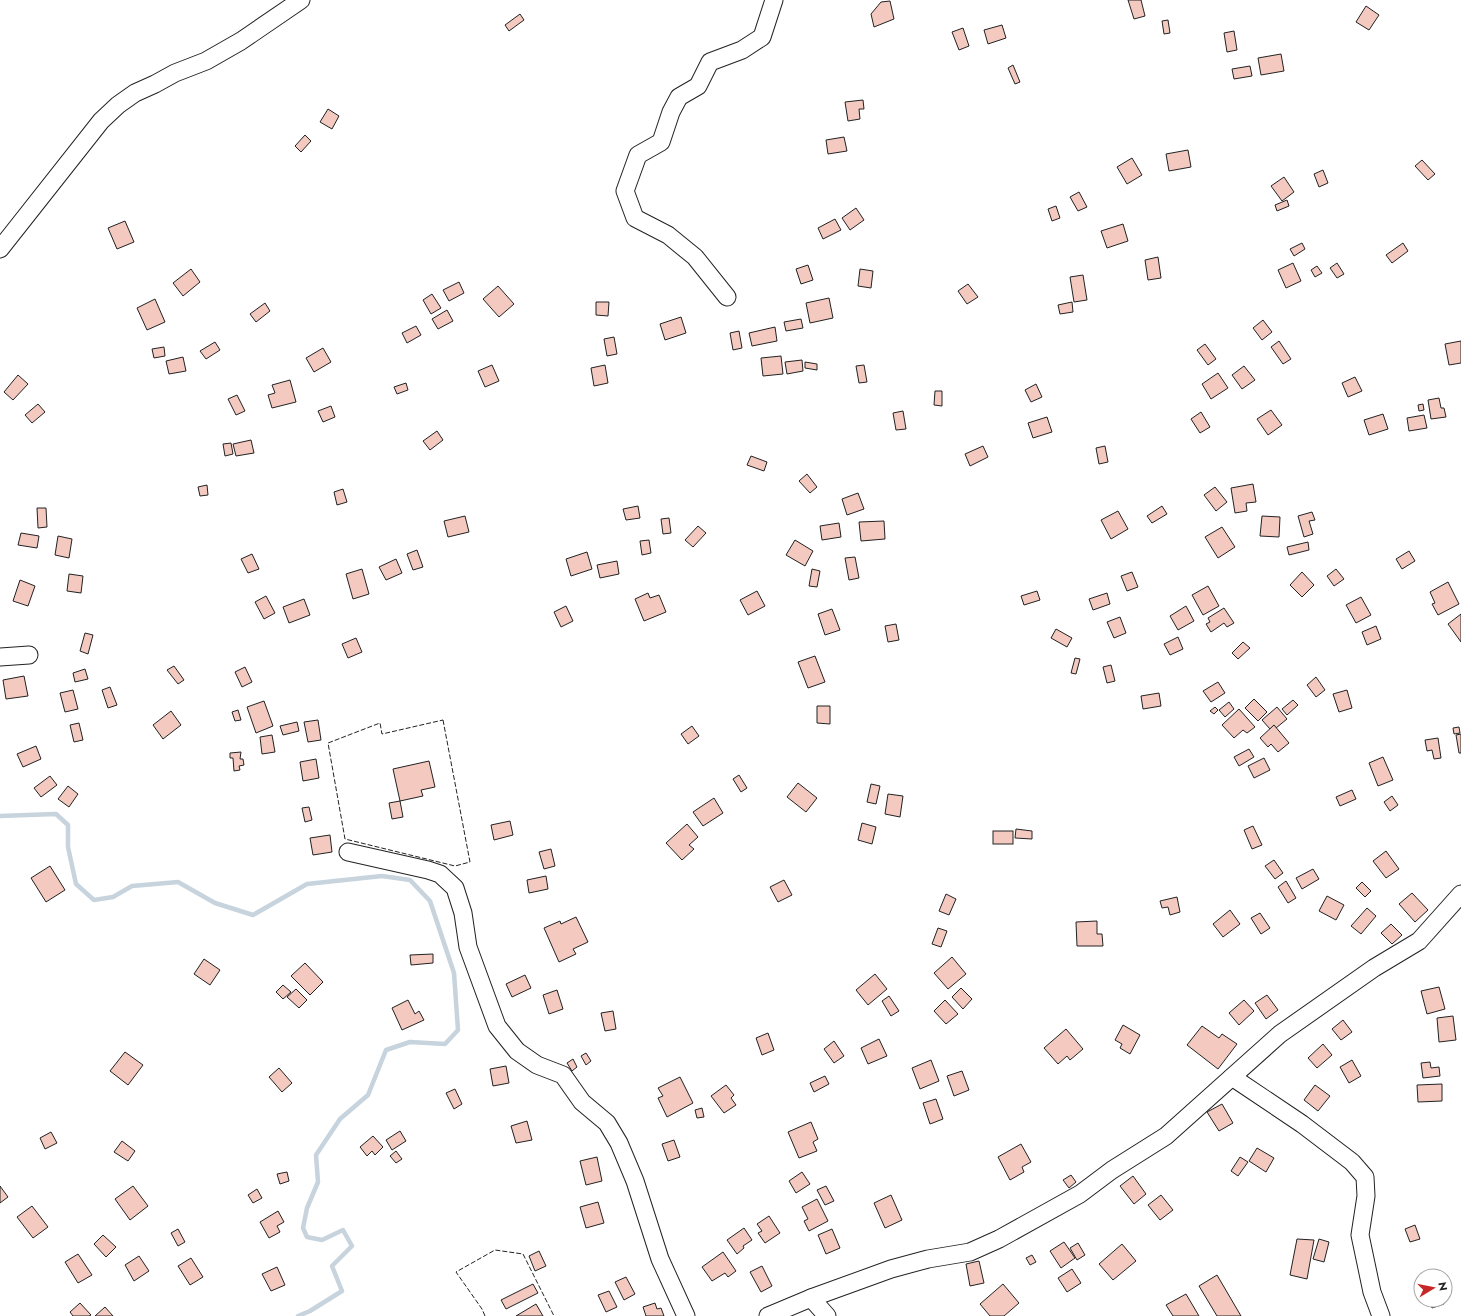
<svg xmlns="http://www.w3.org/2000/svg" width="1461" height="1316" font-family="Jost,sans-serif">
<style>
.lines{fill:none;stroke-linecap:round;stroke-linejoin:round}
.stream{stroke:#c7d3dd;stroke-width:4.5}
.building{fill:#f3c9c0;stroke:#222}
.minor-casing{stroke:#222;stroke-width:19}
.minor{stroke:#fff;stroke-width:17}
.fence{stroke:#222;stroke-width:1;stroke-dasharray:5 2;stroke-linecap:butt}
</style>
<rect width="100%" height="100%" fill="#fff"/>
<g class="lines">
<!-- stream -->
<path class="stream" d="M0 816 56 814 68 825V847L76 884 94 900 113 897 132 886 178 882 215 903 253 915 307 884 382 876 410 880 430 901 454 973 458 1030 445 1044 410 1042 386 1050 368 1095 340 1119 316 1155 318 1182 307 1208 303 1228 307 1237 322 1240 343 1230 352 1246 332 1266 342 1291 310 1311 298 1316"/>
</g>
<!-- building -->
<g class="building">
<path d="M1128 0H1141L1145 16 1134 19Z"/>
<path d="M890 1 894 19 874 27 871 14 881 2Z"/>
<path d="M1366 6 1379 15 1369 30 1356 22Z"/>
<path d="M520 14 524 20 509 31 505 25Z"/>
<path d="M1168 20 1170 33 1164 34 1162 21Z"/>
<path d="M1002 25 1006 38 988 44 984 30Z"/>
<path d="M963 28 969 46 959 50 952 32Z"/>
<path d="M1234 31 1237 50 1227 52 1224 33Z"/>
<path d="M1281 54 1284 71 1261 75 1258 58Z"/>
<path d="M1013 65 1020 82 1015 84 1008 68Z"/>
<path d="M1250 66 1252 76 1234 79 1232 69Z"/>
<path d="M863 100 864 109H859L860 119 848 121 845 102Z"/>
<path d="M328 109 339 116 332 129 320 122Z"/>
<path d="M305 135 311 141 301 152 295 146Z"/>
<path d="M844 137 847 151 828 154 826 140Z"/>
<path d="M1188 150 1191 167 1169 171 1166 154Z"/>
<path d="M1132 158 1142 175 1127 184 1117 167Z"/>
<path d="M1422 160 1435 174 1428 180 1415 166Z"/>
<path d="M1323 170 1328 183 1319 187 1314 174Z"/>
<path d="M1284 177 1294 192 1282 201 1271 186Z"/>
<path d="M1079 192 1087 207 1078 211 1070 197Z"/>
<path d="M1287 200 1289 206 1277 211 1275 205Z"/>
<path d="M1056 206 1060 218 1052 221 1048 209Z"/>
<path d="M856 208 864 220 850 230 842 218Z"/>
<path d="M835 219 841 230 823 239 818 228Z"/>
<path d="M125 221 134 242 117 249 108 228Z"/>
<path d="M1123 224 1128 241 1107 248 1101 231Z"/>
<path d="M1302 243 1305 249 1294 256 1290 249Z"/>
<path d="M1403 243 1408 251 1392 263 1386 255Z"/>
<path d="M1158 257 1161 278 1148 280 1145 260Z"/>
<path d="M1293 263 1301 281 1286 288 1278 270Z"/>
<path d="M1337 263 1344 274 1337 278 1330 268Z"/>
<path d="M808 265 813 280 801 284 796 269Z"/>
<path d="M1317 266 1322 273 1315 277 1311 270Z"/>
<path d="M191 269 200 282 183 296 173 283Z"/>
<path d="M860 269 873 271 871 288 858 286Z"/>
<path d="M1083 275 1087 300 1074 302 1070 277Z"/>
<path d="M459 282 464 293 449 301 443 290Z"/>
<path d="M968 284 978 297 967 304 958 291Z"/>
<path d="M498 286 514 304 499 317 483 299Z"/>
<path d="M432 294 441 308 431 314 423 300Z"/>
<path d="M829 298 833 318 810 323 806 303Z"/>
<path d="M155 299 165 322 147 330 137 308Z"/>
<path d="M596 302H609L608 316 596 315Z"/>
<path d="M1072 302 1073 312 1060 314 1058 305Z"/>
<path d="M265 303 270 311 256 322 250 314Z"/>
<path d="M447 310 453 321 438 329 432 319Z"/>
<path d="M681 317 686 333 665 340 660 324Z"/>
<path d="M801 319 803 328 786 331 784 322Z"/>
<path d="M1263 320 1272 332 1262 340 1253 328Z"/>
<path d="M416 326 421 335 407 343 402 333Z"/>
<path d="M775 327 777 341 752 346 749 333Z"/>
<path d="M739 331 742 348 733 350 730 333Z"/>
<path d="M614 337 617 354 607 356 604 339Z"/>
<path d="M1279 341 1291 359 1283 364 1271 347Z"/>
<path d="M1461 341V363L1449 365 1445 344Z"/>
<path d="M215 342 220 350 206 359 200 351Z"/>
<path d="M1205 344 1216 359 1208 365 1197 350Z"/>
<path d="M164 347 165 356 154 358 152 349Z"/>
<path d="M323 348 331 362 314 372 306 358Z"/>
<path d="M781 356 783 374 763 376 761 358Z"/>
<path d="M183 357 186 371 169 374 166 361Z"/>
<path d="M802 360 803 371 787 374 785 362Z"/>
<path d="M805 362 817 364V370L805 368Z"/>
<path d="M492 365 499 381 485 387 478 371Z"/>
<path d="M605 365 608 383 594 386 591 368Z"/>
<path d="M864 365 867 382 859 383 856 366Z"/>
<path d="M1244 366 1255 380 1242 389 1232 375Z"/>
<path d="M1218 373 1228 388 1211 399 1202 384Z"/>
<path d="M18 375 28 384 13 400 4 392Z"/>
<path d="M1355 377 1362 391 1348 397 1342 383Z"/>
<path d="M290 380 296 402 272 408 268 395 275 393 272 385Z"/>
<path d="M406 383 408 390 397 394 394 387Z"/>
<path d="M1036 384 1042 397 1031 402 1025 390Z"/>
<path d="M935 391H942V406L934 405Z"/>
<path d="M237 395 245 411 236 415 228 399Z"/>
<path d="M1439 398 1441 408H1444L1446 417 1431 419 1428 400Z"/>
<path d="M38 404 45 412 32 423 25 415Z"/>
<path d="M1423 404 1424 410 1419 411 1418 405Z"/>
<path d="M331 406 335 417 323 422 318 411Z"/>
<path d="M1271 410 1282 425 1268 435 1257 419Z"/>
<path d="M903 411 906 429 896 430 893 413Z"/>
<path d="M1201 412 1210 427 1200 433 1191 419Z"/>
<path d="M1383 414 1388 429 1369 435 1364 420Z"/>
<path d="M1424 415 1427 428 1409 431 1407 418Z"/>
<path d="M1047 417 1052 432 1033 438 1028 423Z"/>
<path d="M437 431 443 440 430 450 423 441Z"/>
<path d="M251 440 254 453 236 456 233 444Z"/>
<path d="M231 443 233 454 225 456 223 444Z"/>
<path d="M983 446 988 457 970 466 965 454Z"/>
<path d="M1105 446 1108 462 1099 464 1096 448Z"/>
<path d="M751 456 767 462 764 471 747 465Z"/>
<path d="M807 474 817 487 810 493 799 481Z"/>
<path d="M1253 484 1256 502 1246 503 1247 511 1235 513 1231 488Z"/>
<path d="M207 485 208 495 200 496 198 487Z"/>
<path d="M1215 487 1227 502 1216 511 1204 495Z"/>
<path d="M343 489 347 502 337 505 334 492Z"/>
<path d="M858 493 864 509 847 515 842 499Z"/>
<path d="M638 506 640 518 626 520 623 509Z"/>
<path d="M1162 506 1167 514 1152 523 1147 516Z"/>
<path d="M37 508H46L47 527 38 528Z"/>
<path d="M1118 511 1128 529 1111 539 1101 520Z"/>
<path d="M1312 512 1315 520 1309 521 1313 534 1304 537 1298 516Z"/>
<path d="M465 516 469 532 448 537 444 521Z"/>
<path d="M1262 516 1280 517 1279 537 1260 536Z"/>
<path d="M669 518 671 533 663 534 661 519Z"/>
<path d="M884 521 885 539 861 541 859 522Z"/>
<path d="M839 523 841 537 822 540 820 526Z"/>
<path d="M698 526 706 533 693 547 685 540Z"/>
<path d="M1222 527 1235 547 1218 558 1205 537Z"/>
<path d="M21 533 39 536 37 548 18 545Z"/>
<path d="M58 536 72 539 69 558 55 555Z"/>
<path d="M649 540 651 553 642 555 640 541Z"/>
<path d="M795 540 813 551 805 566 786 555Z"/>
<path d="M1308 542 1309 550 1289 555 1287 547Z"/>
<path d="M417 550 423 567 413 570 407 554Z"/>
<path d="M1409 551 1415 561 1402 569 1396 559Z"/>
<path d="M587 552 592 569 571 576 566 559Z"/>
<path d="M252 554 259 569 248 573 241 559Z"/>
<path d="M855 557 859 578 849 580 845 558Z"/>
<path d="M396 559 402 573 386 580 379 567Z"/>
<path d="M617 561 619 574 600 578 597 565Z"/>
<path d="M362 569 369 594 353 599 346 574Z"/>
<path d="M812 569 820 571 817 587 809 586Z"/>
<path d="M1336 569 1344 579 1334 586 1327 576Z"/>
<path d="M1132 572 1138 587 1127 591 1121 576Z"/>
<path d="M1302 572 1314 585 1302 597 1290 585Z"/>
<path d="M69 574 83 576 81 593 67 591Z"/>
<path d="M20 580 35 586 28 606 13 601Z"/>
<path d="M1448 582 1459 604 1438 615 1432 604 1435 603 1430 592Z"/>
<path d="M1208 586 1219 606 1203 615 1192 595Z"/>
<path d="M757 591 765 606 748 615 740 600Z"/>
<path d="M1037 591 1040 600 1024 605 1021 596Z"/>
<path d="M648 593 650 598 659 595 666 612 644 621 635 599Z"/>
<path d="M1107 593 1110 604 1093 610 1089 599Z"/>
<path d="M266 596 275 613 264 619 255 602Z"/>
<path d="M1361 597 1371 615 1356 623 1346 605Z"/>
<path d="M304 599 310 615 289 623 283 607Z"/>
<path d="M566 606 573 621 561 627 554 612Z"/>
<path d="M1186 606 1194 621 1178 630 1170 616Z"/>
<path d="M1224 608 1234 623 1227 627 1224 623 1211 632 1206 624 1210 622 1208 618Z"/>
<path d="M832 609 840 630 825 635 818 614Z"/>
<path d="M1461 614V642L1448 624Z"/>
<path d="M1120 617 1126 633 1114 638 1107 622Z"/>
<path d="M896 624 899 640 888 642 885 626Z"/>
<path d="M1376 626 1381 639 1367 645 1362 632Z"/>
<path d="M1056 629 1072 638 1067 647 1051 638Z"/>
<path d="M85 633 93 635 88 654 80 651Z"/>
<path d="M1178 637 1183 649 1170 655 1164 644Z"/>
<path d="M356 638 362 652 348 658 342 644Z"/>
<path d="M1243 642 1250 648 1238 659 1232 653Z"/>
<path d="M815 656 825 682 808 688 798 662Z"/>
<path d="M1075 658 1080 659 1076 674 1071 673Z"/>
<path d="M1111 665 1115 681 1107 683 1103 667Z"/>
<path d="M174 666 184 680 178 684 167 670Z"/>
<path d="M245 667 252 682 242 687 235 672Z"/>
<path d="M85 669 88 679 75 682 73 673Z"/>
<path d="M24 676 28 696 6 699 3 680Z"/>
<path d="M1316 677 1325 690 1316 697 1307 685Z"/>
<path d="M1218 682 1225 693 1211 702 1203 691Z"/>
<path d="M110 687 117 705 108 708 102 690Z"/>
<path d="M73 690 78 709 65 712 60 693Z"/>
<path d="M1347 690 1352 708 1339 712 1333 694Z"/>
<path d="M1159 693 1161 706 1143 709 1141 696Z"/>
<path d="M1254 699 1267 712 1258 721 1245 708Z"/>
<path d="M1293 700 1298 705 1287 715 1282 709Z"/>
<path d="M264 701 273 726 256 733 247 707Z"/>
<path d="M1229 702 1234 709 1225 717 1219 710Z"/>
<path d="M817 706H830V724L817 723Z"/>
<path d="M1215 707 1218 710 1214 714 1210 711Z"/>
<path d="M1277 707 1287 719 1276 728 1274 725 1270 729 1262 720Z"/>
<path d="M1239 709 1255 727 1247 733 1243 730 1234 738 1222 725Z"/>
<path d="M238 710 241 720 235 721 232 712Z"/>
<path d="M171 711 181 725 163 739 153 725Z"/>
<path d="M318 720 321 740 308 742 304 722Z"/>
<path d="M297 722 299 731 283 735 280 726Z"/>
<path d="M79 723 83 740 74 742 70 725Z"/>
<path d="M1274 725 1289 743 1278 752 1271 744 1268 747 1260 738Z"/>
<path d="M692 726 699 736 688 744 681 734Z"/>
<path d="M1459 727 1460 733 1454 734 1453 728Z"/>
<path d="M1461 734V753H1459L1456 735Z"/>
<path d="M272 735 275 752 262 754 260 737Z"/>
<path d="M1438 738 1441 758 1434 759 1432 750 1427 751 1425 740Z"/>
<path d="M36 746 41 759 23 767 17 754Z"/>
<path d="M1249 749 1254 757 1239 766 1234 757Z"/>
<path d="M241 752 240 759H243L244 765 239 766 240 770 234 771 233 758H230V753Z"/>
<path d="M1383 757 1393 780 1378 786 1369 763Z"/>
<path d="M1264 758 1270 770 1254 778 1248 766Z"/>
<path d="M316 759 319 778 303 781 300 762Z"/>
<path d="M429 761 435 787 421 790 423 796 400 801 393 769Z"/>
<path d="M739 775 747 788 741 792 733 779Z"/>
<path d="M50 776 57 785 41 797 34 788Z"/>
<path d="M798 783 817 798 806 812 787 797Z"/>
<path d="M871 784 880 786 876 804 867 802Z"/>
<path d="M68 786 78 794 69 807 58 799Z"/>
<path d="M1352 790 1356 799 1340 806 1336 797Z"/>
<path d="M888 794 903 796 900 817 885 814Z"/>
<path d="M1392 796 1398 805 1390 811 1384 802Z"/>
<path d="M714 798 723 813 703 826 693 812Z"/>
<path d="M400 801 403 817 392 819 389 803Z"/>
<path d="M309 807 312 820 305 822 302 808Z"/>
<path d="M510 821 513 835 494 840 491 825Z"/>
<path d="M862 823 876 827 872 844 858 840Z"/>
<path d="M687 824 698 837 689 845 694 849 682 860 666 843Z"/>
<path d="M1253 826 1262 845 1252 849 1244 830Z"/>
<path d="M1016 829 1032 831V839L1015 838Z"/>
<rect x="993" y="831" width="20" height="13"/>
<path d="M330 835 332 852 313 855 310 838Z"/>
<path d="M551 849 555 866 544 869 539 852Z"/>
<path d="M1386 851 1399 869 1386 878 1373 861Z"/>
<path d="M1274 860 1283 873 1275 879 1265 866Z"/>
<path d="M50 866 65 890 46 902 31 878Z"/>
<path d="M1313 869 1319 879 1302 889 1296 878Z"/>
<path d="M546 876 548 889 529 893 527 880Z"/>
<path d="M784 880 792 895 778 902 770 887Z"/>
<path d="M1286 881 1296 898 1288 903 1278 887Z"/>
<path d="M1362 882 1371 891 1365 897 1356 888Z"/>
<path d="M1412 893 1428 910 1415 922 1399 904Z"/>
<path d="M946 894 956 899 949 915 939 911Z"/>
<path d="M1327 896 1344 905 1336 920 1319 911Z"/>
<path d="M1177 897 1180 912 1170 915 1168 907 1162 908 1160 901Z"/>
<path d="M1367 908 1376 916 1361 934 1351 926Z"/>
<path d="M1230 910 1240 924 1223 937 1213 924Z"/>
<path d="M1260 913 1270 928 1261 934 1251 918Z"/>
<path d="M576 917 588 942 573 949 576 954 559 962 544 928 560 921 561 924Z"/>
<path d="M1097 921V934H1102L1103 946H1077L1076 922Z"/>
<path d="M1391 924 1402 935 1392 944 1381 933Z"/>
<path d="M938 928 947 931 941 947 932 944Z"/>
<path d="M433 954V963L411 965 410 955Z"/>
<path d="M952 957 966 974 948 989 934 973Z"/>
<path d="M204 959 220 970 210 985 194 974Z"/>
<path d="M305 963 323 982 310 995 291 976Z"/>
<path d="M875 974 887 989 868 1005 856 990Z"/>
<path d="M525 975 531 988 512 997 506 984Z"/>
<path d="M283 985 291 992 283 999 276 992Z"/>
<path d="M1439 987 1445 1009 1427 1014 1421 991Z"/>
<path d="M961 988 972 999 963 1009 952 997Z"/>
<path d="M296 989 307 1000 299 1008 287 997Z"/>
<path d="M557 990 563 1009 549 1014 543 995Z"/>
<path d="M1267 995 1278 1010 1266 1019 1255 1003Z"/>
<path d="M889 996 899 1011 891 1016 882 1001Z"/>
<path d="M408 1000 415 1014 419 1011 424 1020 402 1030 392 1008Z"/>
<path d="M945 1000 958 1014 946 1024 934 1011Z"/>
<path d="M1244 1000 1254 1011 1239 1025 1229 1013Z"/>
<path d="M613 1011 616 1029 605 1031 601 1013Z"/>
<path d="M1453 1016 1456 1040 1439 1042 1437 1018Z"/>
<path d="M1343 1020 1352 1032 1341 1040 1332 1029Z"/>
<path d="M1123 1025 1140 1035 1130 1054 1120 1048 1122 1044 1115 1040Z"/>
<path d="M1202 1026 1219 1038 1222 1034 1237 1044 1218 1069 1187 1045Z"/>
<path d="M1066 1029 1083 1049 1070 1060 1067 1056 1058 1064 1044 1048Z"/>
<path d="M768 1033 774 1050 762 1055 756 1038Z"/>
<path d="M879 1039 887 1056 868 1064 861 1048Z"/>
<path d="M834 1041 844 1056 834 1063 824 1049Z"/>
<path d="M1323 1044 1332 1055 1317 1068 1308 1058Z"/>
<path d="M125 1052 143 1065 128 1085 110 1071Z"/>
<path d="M586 1053 591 1061 586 1065 581 1056Z"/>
<path d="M573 1059 577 1067 572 1071 567 1063Z"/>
<path d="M931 1060 939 1081 920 1089 912 1068Z"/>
<path d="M1352 1060 1361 1076 1349 1083 1340 1067Z"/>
<path d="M1430 1062 1431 1068 1439 1067 1440 1076 1423 1078 1421 1063Z"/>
<path d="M506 1066 509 1083 493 1086 490 1069Z"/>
<path d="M279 1068 292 1083 282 1092 269 1077Z"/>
<path d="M962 1071 969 1090 954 1096 947 1076Z"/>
<path d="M825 1076 829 1084 814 1092 810 1083Z"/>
<path d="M680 1077 693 1103 667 1117 658 1098 663 1096 658 1088Z"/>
<path d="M1442 1084V1101L1418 1102 1417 1085Z"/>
<path d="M726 1085 734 1095 731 1098 736 1105 724 1113 711 1096Z"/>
<path d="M1315 1085 1330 1096 1318 1111 1304 1100Z"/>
<path d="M455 1089 462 1104 454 1109 446 1093Z"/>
<path d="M936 1099 943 1119 930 1124 923 1103Z"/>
<path d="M1222 1104 1233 1123 1219 1131 1207 1112Z"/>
<path d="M702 1108 704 1117 697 1118 695 1110Z"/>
<path d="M527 1121 532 1140 516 1143 511 1126Z"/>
<path d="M811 1122 818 1139 813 1142 817 1151 799 1158 788 1132Z"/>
<path d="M400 1131 406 1141 392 1150 386 1140Z"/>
<path d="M51 1132 57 1143 45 1149 40 1138Z"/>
<path d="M373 1136 383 1147 375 1155 372 1151 367 1156 360 1147Z"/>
<path d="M674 1140 680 1157 668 1161 662 1144Z"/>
<path d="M122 1141 135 1151 128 1161 114 1152Z"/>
<path d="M1021 1144 1031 1162 1022 1167 1024 1172 1010 1180 998 1157Z"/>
<path d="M1257 1148 1274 1158 1266 1172 1249 1161Z"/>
<path d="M396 1151 402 1159 396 1163 390 1156Z"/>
<path d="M597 1157 602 1181 586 1185 580 1161Z"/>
<path d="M1240 1157 1248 1162 1238 1176 1231 1171Z"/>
<path d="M287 1172 289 1181 280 1184 277 1174Z"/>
<path d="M802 1172 810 1184 796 1193 789 1181Z"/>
<path d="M1071 1175 1076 1182 1069 1188 1063 1180Z"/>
<path d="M1133 1176 1146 1194 1134 1204 1120 1186Z"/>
<path d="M0 1186 8 1197 0 1203Z"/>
<path d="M133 1186 148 1206 130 1220 115 1199Z"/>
<path d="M826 1186 834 1201 825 1205 817 1190Z"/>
<path d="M257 1189 262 1198 253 1203 248 1195Z"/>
<path d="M891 1195 902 1220 885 1228 874 1203Z"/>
<path d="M1161 1195 1173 1210 1160 1220 1148 1205Z"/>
<path d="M817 1199 828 1221 809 1231 804 1221 808 1219 802 1207Z"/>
<path d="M598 1202 604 1223 586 1228 580 1207Z"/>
<path d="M32 1206 48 1227 33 1238 17 1217Z"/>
<path d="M278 1211 284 1222 277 1226 280 1232 269 1238 260 1222Z"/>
<path d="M769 1216 780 1233 765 1243 758 1233 762 1231 757 1224Z"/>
<path d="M1415 1225 1420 1239 1410 1242 1405 1229Z"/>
<path d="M744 1228 752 1240 743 1246 744 1248 737 1254 727 1240Z"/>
<path d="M178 1229 185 1242 178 1246 171 1233Z"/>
<path d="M832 1229 840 1248 826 1254 818 1235Z"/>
<path d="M103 1235 116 1247 106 1257 94 1244Z"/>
<path d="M1297 1239 1314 1240 1307 1279 1290 1275Z"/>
<path d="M1319 1239 1329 1242 1324 1262 1313 1259Z"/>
<path d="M1064 1242 1075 1258 1061 1268 1050 1251Z"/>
<path d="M1078 1243 1085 1255 1077 1260 1070 1248Z"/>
<path d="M1122 1244 1136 1261 1113 1280 1099 1264Z"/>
<path d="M539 1251 546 1266 535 1271 529 1256Z"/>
<path d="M723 1252 736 1271 728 1277 725 1273 712 1281 702 1267Z"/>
<path d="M78 1254 92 1275 78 1283 65 1262Z"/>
<path d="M1032 1255 1036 1262 1030 1265 1026 1258Z"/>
<path d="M139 1256 149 1271 134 1281 125 1265Z"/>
<path d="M191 1258 203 1277 190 1285 178 1266Z"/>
<path d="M979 1261 984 1283 970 1286 966 1264Z"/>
<path d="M762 1266 772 1286 761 1292 750 1272Z"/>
<path d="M277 1267 285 1285 271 1291 262 1274Z"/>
<path d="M1072 1269 1081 1283 1067 1292 1058 1278Z"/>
<path d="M1217 1275 1241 1316H1217L1199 1286Z"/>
<path d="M626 1277 635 1294 624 1300 615 1282Z"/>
<path d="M533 1284 538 1293 506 1309 501 1300Z"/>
<path d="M1003 1284 1019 1303 1004 1316H990L980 1304Z"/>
<path d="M609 1291 617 1307 606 1312 598 1295Z"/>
<path d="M1186 1294 1199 1316H1173L1166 1305Z"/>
<path d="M1430 1300H1443L1444 1304 1432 1308Z"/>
<path d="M80 1303 91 1315 89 1316H73L70 1312Z"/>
<path d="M655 1303 657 1309 661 1308 664 1316H646L643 1307Z"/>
<path d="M536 1304 543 1316H516Z"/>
<path d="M105 1307 113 1316H95Z"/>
</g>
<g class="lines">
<defs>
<g id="minor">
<path d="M0 249 101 121 118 105 135 93 155 84 175 73 206 61 241 41 301 0"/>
<path d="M727 297 695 257 668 235 635 218 625 191 638 155 661 142 671 112 679 97 698 86 710 62 742 50 762 37 774 0"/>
<path d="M0 657 29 655"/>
<path d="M348 852 428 870 440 874 455 888 463 913 468 947 497 1026 517 1051 537 1065 563 1075 582 1102 607 1123 619 1143 635 1181 660 1259 686 1316"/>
<path d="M1232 1077 1302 1124 1352 1162 1365 1177 1366 1196 1360 1235 1372 1292 1381 1316"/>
<path d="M811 1298 827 1316"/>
<path d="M768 1316 811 1298 891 1269 928 1259 970 1252 999 1239 1080 1194 1112 1170 1166 1136 1280 1034 1374 968 1419 941 1461 894"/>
</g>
</defs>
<!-- minor casing -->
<use href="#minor" class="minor-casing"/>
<!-- minor -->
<use href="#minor" class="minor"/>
<!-- fence -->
<g class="fence">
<path d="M443 720 470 862 455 866 345 839 328 743 380 723 382 734Z"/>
<path d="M485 1316 482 1309 456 1272 495 1250 523 1254 554 1316"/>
</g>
</g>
<!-- north arrow -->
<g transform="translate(1433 1288) rotate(80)"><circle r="19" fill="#ffffff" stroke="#a7a7a7"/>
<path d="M0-3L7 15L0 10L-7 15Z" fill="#c62828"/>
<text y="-6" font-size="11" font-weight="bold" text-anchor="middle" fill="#222222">N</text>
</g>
</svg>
